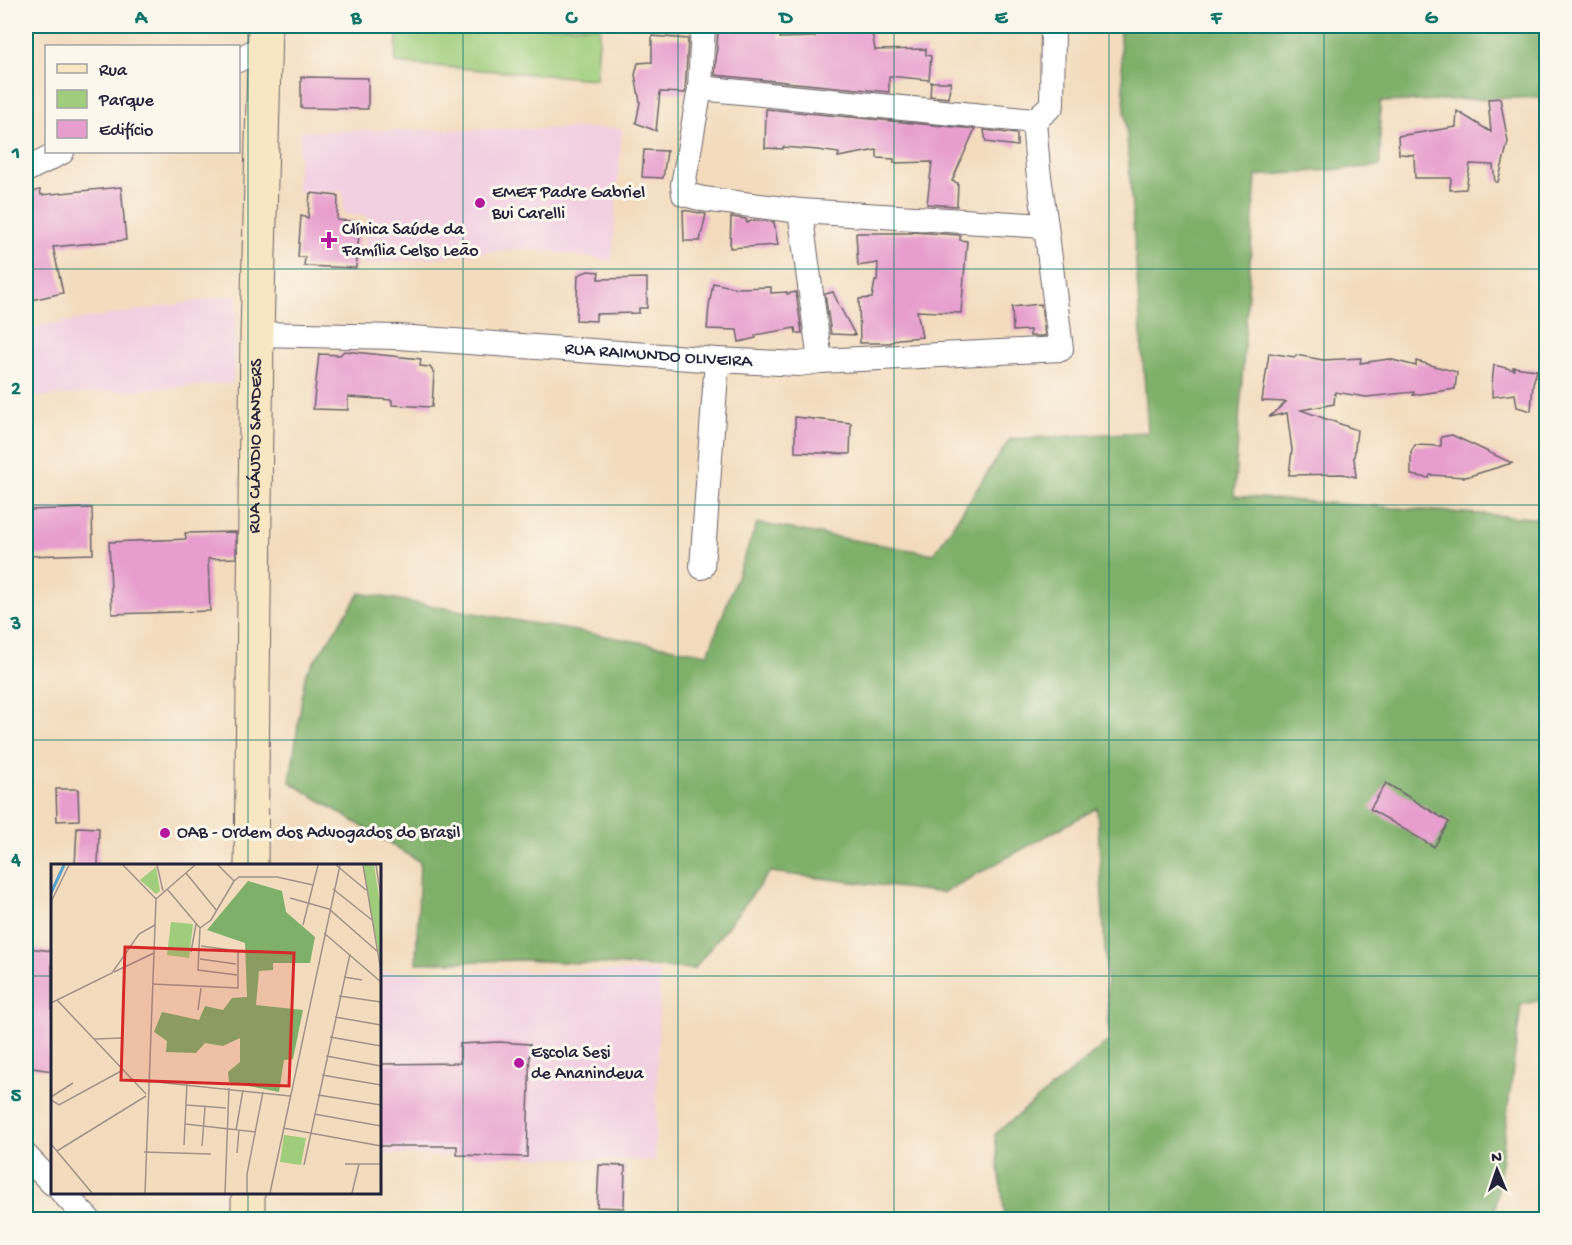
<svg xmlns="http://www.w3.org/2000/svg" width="1572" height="1245" font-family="'Gochi Hand',sans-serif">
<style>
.built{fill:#f2cfe1}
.green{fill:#9fcd7b;stroke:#60785b;stroke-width:1.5}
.forest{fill:#7fb06b;stroke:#506953;stroke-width:1.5}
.building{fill:#e79ece}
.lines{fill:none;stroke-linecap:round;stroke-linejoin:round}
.minor-casing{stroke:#6b6368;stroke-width:26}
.secondary-casing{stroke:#6b6368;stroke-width:35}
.minor{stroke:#fff;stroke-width:24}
.secondary{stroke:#f9e7c3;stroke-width:33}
.grid{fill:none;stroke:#0f766e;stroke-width:1.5;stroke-opacity:0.55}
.poi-dot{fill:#b5179e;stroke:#fbf7ec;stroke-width:2}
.labels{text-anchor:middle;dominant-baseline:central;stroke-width:6;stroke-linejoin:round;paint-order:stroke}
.poi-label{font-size:18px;fill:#22223b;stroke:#fbf7ec;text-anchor:start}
.street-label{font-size:18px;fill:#22223b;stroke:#fbf7ec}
.inset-river{fill:none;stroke:#57a4d0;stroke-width:3}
.inset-road{fill:none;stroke:#9f9289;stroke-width:1.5}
.view{fill:#d62828;fill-opacity:0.15;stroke:#d62828;stroke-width:3}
.inset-edge{fill:none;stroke:#22223b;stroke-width:3}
.neatline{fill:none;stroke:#0f766e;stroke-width:2}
.grid-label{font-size:20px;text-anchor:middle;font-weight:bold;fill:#0f766e}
</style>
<rect width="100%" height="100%" fill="#fbf7ec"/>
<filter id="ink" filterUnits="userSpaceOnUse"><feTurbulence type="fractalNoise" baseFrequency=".0167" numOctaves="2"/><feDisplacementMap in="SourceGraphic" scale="12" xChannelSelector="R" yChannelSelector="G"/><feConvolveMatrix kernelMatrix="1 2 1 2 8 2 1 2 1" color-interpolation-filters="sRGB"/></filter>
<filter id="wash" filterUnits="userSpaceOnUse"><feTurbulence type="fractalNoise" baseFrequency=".008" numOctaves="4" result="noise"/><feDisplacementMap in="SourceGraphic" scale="24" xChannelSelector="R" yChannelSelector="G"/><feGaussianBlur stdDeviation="1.35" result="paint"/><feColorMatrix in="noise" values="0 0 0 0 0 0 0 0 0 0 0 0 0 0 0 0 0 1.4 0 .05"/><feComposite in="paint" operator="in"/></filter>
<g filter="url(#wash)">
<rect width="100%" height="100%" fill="#f3dcbd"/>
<!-- built -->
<g class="built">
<path d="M622 128 612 261 528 248 363 265 367 216 344 214 343 192H297L300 131Z"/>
<path d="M237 295 233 383 26 398V328Z"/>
<path d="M660 971 655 1161 380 1154V972Z"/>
</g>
<!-- green -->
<path class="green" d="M398 26H600L596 79 395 63Z"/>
<!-- forest -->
<path class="forest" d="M1119 26H1546V97L1380 102V166L1256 176 1234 496 1546 519V999L1521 1005 1494 1219H1005L995 1134 1110 1040 1097 808 943 893 770 872 694 969 522 960 416 963 420 862 290 782 305 675 360 593 708 654 757 523 934 554 1010 439 1148 432Z"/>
<g id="blocks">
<!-- building -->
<g class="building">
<path d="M815 26H871L875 50 926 49V55L931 56 929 80 889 76V92L715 75 718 31 740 29V27L779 31 780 38 815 37Z"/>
<path d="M652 36 688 39 685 93 660 92 656 131 636 123 640 102 635 75 638 63 652 62Z"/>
<path d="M301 77 368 78V109L301 108Z"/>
<path d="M931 82H951L948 98 930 96Z"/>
<path d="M1500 98 1508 142 1498 182H1495L1493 165 1470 164 1466 189 1450 190 1451 178H1415L1414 155 1399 154 1398 136 1456 127 1457 111 1491 132 1488 99Z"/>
<path d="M766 109 975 129 952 181 958 183 957 206 927 204 932 162 894 163V159L877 158V150L838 157 839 153 818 150 783 147V149L765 148Z"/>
<path d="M984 130 1017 134V146L986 142Z"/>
<path d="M644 150 667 151 663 178 642 177Z"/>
<path d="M121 187 126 240 53 247 63 293 31 300 26 275V193L40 190 41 195Z"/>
<path d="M310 193 338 196 337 220 360 222 356 268 304 266 305 257H298L301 216 308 218Z"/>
<path d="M683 210 706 214 700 241H684Z"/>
<path d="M731 217 746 219 747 223 754 220 774 222 778 245 730 248Z"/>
<path d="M912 232 960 235V240L967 241 961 313 917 311 922 337 898 339 890 343H860L859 299 872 298 875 281H877L878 263 858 266 856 233H912Z"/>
<path d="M588 271 599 272 598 279 647 278V308H639V313L596 314V321L576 320 578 275Z"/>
<path d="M713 283 737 288 771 287V293L787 292V294L796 292 802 333H796L795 328 755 335 756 338 739 342 737 330 707 329 709 306Z"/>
<path d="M833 292 839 305 855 335 831 334 825 294Z"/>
<path d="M1041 304 1045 336H1030V330L1013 331 1012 307Z"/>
<path d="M344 351 421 359 420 366 430 367 434 373 432 407 392 405V400L348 397V410L313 409 319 354 340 355Z"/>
<path d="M1269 353 1295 357 1296 355 1323 360 1361 358 1360 363 1389 359 1416 366V361L1457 372 1455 389 1413 395 1414 392 1366 397 1335 392 1334 404 1301 410 1357 430 1354 458 1356 477 1343 474 1289 475 1292 450 1287 413 1269 417 1286 402 1262 401Z"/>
<path d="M1494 365 1514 370 1513 367 1537 370 1533 384 1531 411 1517 407 1515 394 1492 397V383Z"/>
<path d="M795 417 851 423 850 454 795 452Z"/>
<path d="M1452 435 1512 463 1466 477 1430 475 1429 478 1411 475V452L1415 445 1441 446V437Z"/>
<path d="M92 508 93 554 26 556V510Z"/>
<path d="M236 532V558L208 559 210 611 112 614 109 542 186 539 185 533Z"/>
<path d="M1386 783 1449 822 1434 847 1370 809Z"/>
<path d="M56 789H78L79 820 57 821Z"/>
<path d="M77 827 99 828 98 866H75Z"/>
<path d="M28 948 52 951V1071L26 1067V974Z"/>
<path d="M499 1042 530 1044 527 1157 457 1155V1146H380V1064L460 1063V1044Z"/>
<path d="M599 1165 625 1166 624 1208 597 1207Z"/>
</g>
</g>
</g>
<g filter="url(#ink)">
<use href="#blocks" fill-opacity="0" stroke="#6b6368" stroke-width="1.5"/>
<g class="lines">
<defs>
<g id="minor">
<path d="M703 26 700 88 683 185 684 194 703 199 800 211 1046 226"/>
<path d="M238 60 265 46"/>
<path d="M700 88 1034 121"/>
<path d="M26 170 62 152"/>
<path d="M800 211 820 361"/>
<path id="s1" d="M257 334 398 337 717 360 799 364 820 361 1061 349 1046 226 1038 169 1034 121 1052 105 1053 26"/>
<path d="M702 567 717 360"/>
<path d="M26 1156 52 1183"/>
<path d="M62 1192 89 1220"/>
</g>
<g id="secondary">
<path id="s2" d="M251 866 257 334 265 26"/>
<path d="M248 1192V1220"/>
</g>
</defs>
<!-- minor casing -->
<use href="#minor" class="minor-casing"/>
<!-- secondary casing -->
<use href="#secondary" class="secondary-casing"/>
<!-- minor -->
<use href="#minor" class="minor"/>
<!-- secondary -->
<use href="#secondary" class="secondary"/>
</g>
</g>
<!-- grid -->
<path class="grid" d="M248 26V866M463 26V1220M678 26V1220M894 26V1220M1109 26V1220M1324 26V1220M26 269H1546M26 505H1546M26 740H1546M26 976H52M380 976H1546M248 1192V1220"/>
<!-- markers -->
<g class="poi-dot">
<circle cx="480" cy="203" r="6"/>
<path d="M326 231h6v6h6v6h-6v6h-6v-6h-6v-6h6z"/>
<circle cx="165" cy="833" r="6"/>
<circle cx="519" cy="1063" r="6"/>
</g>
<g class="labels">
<!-- poi labels -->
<g class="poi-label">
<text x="492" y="193">EMEF Padre Gabriel<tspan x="492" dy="21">Bui Carelli</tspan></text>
<text x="342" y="230">Clínica Saúde da<tspan x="342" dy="21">Família Celso Leão</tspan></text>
<text x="177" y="833">OAB - Ordem dos Advogados do Brasil</text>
<text x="531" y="1053">Escola Sesi<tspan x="531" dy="21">de Ananindeua</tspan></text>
</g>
<!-- street labels -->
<g class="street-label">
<text stroke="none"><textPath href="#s1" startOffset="402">RUA RAIMUNDO OLIVEIRA</textPath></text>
<text stroke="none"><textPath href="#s2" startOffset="420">RUA CLÁUDIO SANDERS</textPath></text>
</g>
</g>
<!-- overview -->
<g transform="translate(51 864)">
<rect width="330" height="330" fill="#f3dcbd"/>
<path d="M312 1H323L330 45V102ZM105 3 109 27 105 30 89 16ZM120 58 142 60 138 94 116 91ZM233 271 255 274 250 301 229 298Z" fill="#9fcd7b"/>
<path d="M197 17 231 27 235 48 264 73 259 99H222V106L208 107 205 141 252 146 242 195 233 196 228 228 178 218 177 208 189 198V174L172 182 154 179 145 189 115 188 116 177 103 168 111 148 148 156 154 142 172 146 181 134 196 133 194 79 156 66Z" fill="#7fb06b"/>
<path class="inset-river" d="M0 29 13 1"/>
<path class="inset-road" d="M72 1 105 35 94 329M106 1 112 27M167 1 183 17M285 1 315 26M312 1 330 107M325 1 330 34M135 9 166 47M183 17 188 13H226L262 21M116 25 149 64 160 56 183 17M282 25 321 56M239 34 278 45 327 88M105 35 144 1M0 38 18 1M252 61 267 1M149 64 147 106 186 111M273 69 330 118M140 88 145 60M149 95 185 100M63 108 103 89M293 113 311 116M101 120 187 124V87L150 82M288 132 330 138M6 136 95 230M0 139 61 109 88 70 104 61M147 146 150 124M284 153 330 161M279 173 330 182M43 175 72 174M275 192 330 202M271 211 330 221M96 217 239 232M267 231 330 241M0 233 22 219M0 236 8 241 72 206M135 241 175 244M263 250 330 262M134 260 205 268M232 264 330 282M185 266 192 226M0 280 41 329M133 281 136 219M151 282 154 243M6 287 95 232M93 288 160 290M186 289 188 266M294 300H330M253 301 299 90M174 329 178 224M196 329V310L212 228M219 329 289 1M301 329 308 300"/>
<path class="view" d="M74 83 243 89 238 222 70 216Z"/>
<rect width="330" height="330" class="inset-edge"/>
</g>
<!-- margin -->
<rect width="1572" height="1245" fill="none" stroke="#fbf7ec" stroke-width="66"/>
<!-- legend -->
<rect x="45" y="45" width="195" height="108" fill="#fbf7ec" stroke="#a4a2a5" stroke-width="1.5"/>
<rect x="57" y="64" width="30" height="9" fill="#f9e7c3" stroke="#a4a2a5" stroke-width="1.5"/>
<text x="99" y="75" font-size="18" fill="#22223b">Rua</text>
<rect x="57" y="90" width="30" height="18" fill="#9fcd7b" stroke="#a4a2a5" stroke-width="1.5"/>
<text x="99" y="105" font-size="18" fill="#22223b">Parque</text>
<rect x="57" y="120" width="30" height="18" fill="#e79ece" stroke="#a4a2a5" stroke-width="1.5"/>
<text x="99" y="135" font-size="18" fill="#22223b">Edifício</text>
<!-- north arrow -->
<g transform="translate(1497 1170) rotate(358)" stroke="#fbf7ec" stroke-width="4.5" paint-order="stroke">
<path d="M0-4.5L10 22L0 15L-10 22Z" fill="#22223b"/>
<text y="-9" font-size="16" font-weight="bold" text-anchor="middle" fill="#22223b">N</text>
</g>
<rect x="33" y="33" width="1506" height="1179" class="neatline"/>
<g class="grid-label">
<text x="141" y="23">A</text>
<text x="356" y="23">B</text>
<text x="571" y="23">C</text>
<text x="786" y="23">D</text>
<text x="1001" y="23">E</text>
<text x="1216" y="23">F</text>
<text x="1431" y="23">G</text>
<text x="16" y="158">1</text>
<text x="16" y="394">2</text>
<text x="16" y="629">3</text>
<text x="16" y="865">4</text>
<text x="16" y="1101">5</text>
</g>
</svg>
